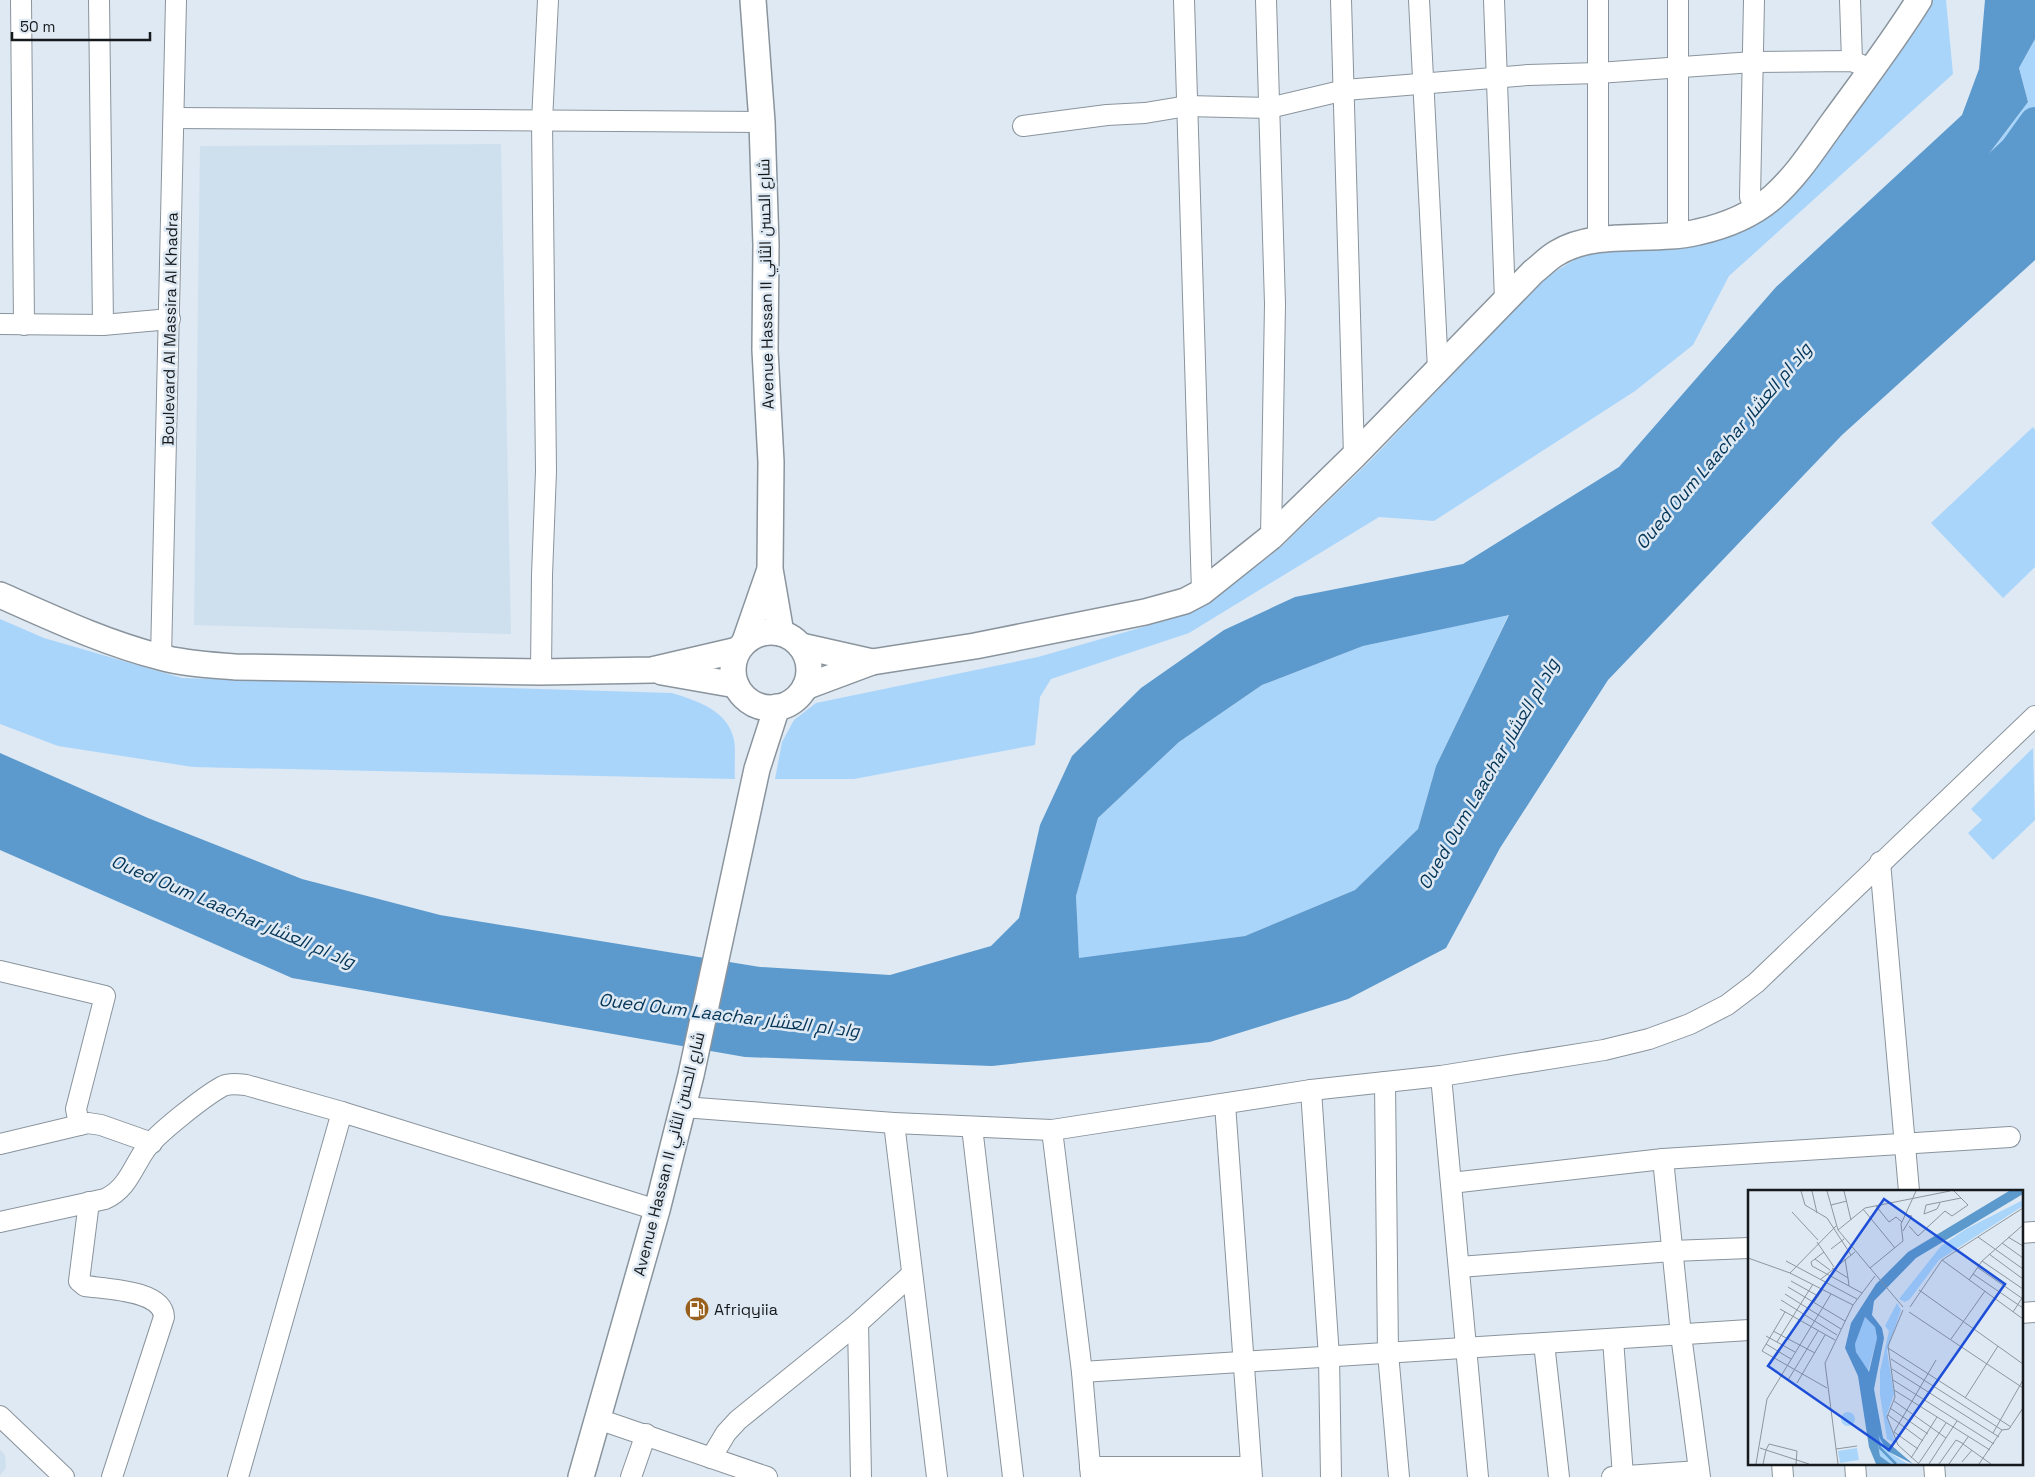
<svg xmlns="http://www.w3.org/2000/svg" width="2035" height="1477" font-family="'Space Grotesk',Cairo,sans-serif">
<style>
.built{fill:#cedfee}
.green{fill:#aad5fb}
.water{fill:#5c99cc;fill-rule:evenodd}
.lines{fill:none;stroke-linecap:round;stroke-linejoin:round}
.river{stroke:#5c99cc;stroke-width:32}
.minor-casing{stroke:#8a949d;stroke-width:22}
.major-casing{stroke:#8a949d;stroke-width:28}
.minor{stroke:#fff;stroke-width:20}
.major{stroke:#fff;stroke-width:25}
.labels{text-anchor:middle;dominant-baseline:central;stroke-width:5;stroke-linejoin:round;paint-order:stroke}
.street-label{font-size:16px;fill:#161a1d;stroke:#dee9f3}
.poi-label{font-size:16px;fill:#161a1d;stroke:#dee9f3;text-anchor:start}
.water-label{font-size:18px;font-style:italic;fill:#033456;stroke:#dee9f3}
.inset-river{fill:none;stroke:#5c99cc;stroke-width:2.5}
.inset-road{fill:none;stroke:#8e969d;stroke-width:1}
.view{fill:#1d4ed8;fill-opacity:0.15;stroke:#1d4ed8;stroke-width:2.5}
.inset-edge{fill:none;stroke:#161a1d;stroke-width:2.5}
</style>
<rect width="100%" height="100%" fill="#dee9f3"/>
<!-- built -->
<g class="built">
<path d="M501 144 511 634 194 625 200 146Z"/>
<path d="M0 1450 5 1455 6 1468 0 1475Z"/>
</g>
<!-- green -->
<g class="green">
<path d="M1929 0H1946L1953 74 1729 276 1693 345 1635 391 1434 521 1379 517 1189 633 1051 679 1040 697 1035 745 854 779H775L782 742 794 720 816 703 1038 657 1178 617 1229 587 1280 548 1368 463 1545 278 1587 252 1747 226Z"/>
<path d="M2035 39V147L1935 226 2028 102 2019 68Z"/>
<path d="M2033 427 2035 430V567L2003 598 1931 523Z"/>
<path d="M1509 614 1436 766 1418 829 1355 890 1245 936 1079 959 1076 896 1098 818 1179 742 1262 685 1363 646Z"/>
<path d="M0 619 44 638 182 678 672 693C697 701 728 710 734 740 736 752 734 767 735 779L193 767 58 746 0 724Z"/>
<path d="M2033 748 2035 820 1993 860 1968 833 1982 820 1971 809Z"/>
</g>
<!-- water -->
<path class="water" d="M1985 0H2035V39L2019 68 2028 102 1936 224 2035 147V260L1842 435 1608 680 1500 848 1446 948 1348 999 1210 1042 992 1066 745 1057 292 978 0 850V753L148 818 302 879 440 915 760 967 890 975 991 946 1019 918 1040 825 1072 756 1141 688 1224 630 1295 597 1463 564 1619 467 1776 287 1962 115 1979 69ZM1509 615 1436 766 1418 829 1355 890 1245 936 1079 958 1076 896 1098 818 1179 742 1262 685 1363 646Z"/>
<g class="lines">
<!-- river -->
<path class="river" d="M1902 257 2015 151 2035 123"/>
<defs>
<g id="minor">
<path d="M21 0 24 325"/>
<path d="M99 0 103 325"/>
<path d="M1184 0 1202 592"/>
<path d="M1266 0 1275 304 1271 537"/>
<path d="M1341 0 1354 456"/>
<path d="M1419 0 1438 369"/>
<path d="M1494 0 1505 300"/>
<path d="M1678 0V235"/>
<path d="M1754 0 1750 197 1755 210"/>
<path d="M1850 0 1852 61"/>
<path d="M174 118 762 122"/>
<path d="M1023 126 1107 115 1145 113 1187 106 1269 108 1345 90 1528 75 1598 73 1753 62 1852 61 1871 69"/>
<path d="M1598 240V0"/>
<path d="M0 324 103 325 170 319"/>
<path d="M161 658 176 0"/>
<path d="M541 672 542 575 546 471 542 121 548 0"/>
<path d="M1880 862 1909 1191"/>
<path d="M0 971 105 996 76 1109 79 1125"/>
<path d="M1441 1076 1478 1477"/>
<path d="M1385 1082 1388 1353 1399 1477"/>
<path d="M1311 1090 1329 1357 1331 1477"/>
<path d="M1225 1104 1252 1477"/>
<path d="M683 1107 894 1123 1052 1130 1311 1090 1441 1076 1604 1050 1649 1039 1690 1024 1727 1005 1756 983 2035 716"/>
<path d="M894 1123 937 1477"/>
<path d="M972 1127 1013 1477"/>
<path d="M1052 1130 1082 1372 1091 1477"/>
<path d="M0 1144 88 1123 101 1125 152 1143"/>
<path d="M1663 1159 1681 1335 1700 1477"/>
<path d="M1451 1183 1663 1159 2010 1137"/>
<path d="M89 1202 79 1281 85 1286C106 1289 163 1290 164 1317L112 1477"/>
<path d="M0 1222 105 1199C127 1189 132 1169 145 1150 156 1134 206 1095 223 1086 230 1083 238 1084 246 1085L342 1112 657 1210"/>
<path d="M2021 1233 2034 1232"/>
<path d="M1459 1267 1672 1251 1749 1248"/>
<path d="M2021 1313 2035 1312"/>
<path d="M1613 1339 1623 1476"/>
<path d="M1544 1343 1559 1477"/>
<path d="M1082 1372 1749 1330"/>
<path d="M0 1416 64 1477"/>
<path d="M598 1419 767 1477"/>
<path d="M711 1458 726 1433 738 1420 858 1323"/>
<path d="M1782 1463 1783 1477"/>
<path d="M1855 1463 1856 1477"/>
<path d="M1934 1463 1935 1477"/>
<path d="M1090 1467H1251"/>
<path d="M238 1477 342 1112"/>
<path d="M631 1477 646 1434"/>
<path d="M861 1477 858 1323 912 1274"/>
<path d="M1612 1477 1699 1471"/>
</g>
<g id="major">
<path d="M753 0 762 122 766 245 765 350 771 462 770 569 781 633"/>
<path d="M0 595C52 618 105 643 160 657 185 664 211 665 236 667L541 672 652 670 738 650"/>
<circle cx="771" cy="670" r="38"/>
<path d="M745 641 769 572"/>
<path d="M801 646 872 662"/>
<path d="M662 672 736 685"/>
<path d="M805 687 872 662 975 646 1145 612 1185 601 1202 592 1271 537 1354 456 1533 272C1541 266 1548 258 1557 253 1596 229 1654 243 1698 232 1725 226 1751 216 1773 197 1797 176 1815 147 1834 121 1863 81 1893 42 1919 0"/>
<path d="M581 1477 657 1210 691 1075 757 769 777 707"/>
</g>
</defs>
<!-- minor casing -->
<use href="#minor" class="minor-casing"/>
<!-- major casing -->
<use href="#major" class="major-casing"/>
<!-- minor -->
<use href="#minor" class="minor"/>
<!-- major -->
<use href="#major" class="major"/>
</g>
<!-- icons -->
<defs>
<symbol id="fuel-disc" viewBox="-11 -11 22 22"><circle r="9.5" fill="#99601d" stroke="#dee9f3"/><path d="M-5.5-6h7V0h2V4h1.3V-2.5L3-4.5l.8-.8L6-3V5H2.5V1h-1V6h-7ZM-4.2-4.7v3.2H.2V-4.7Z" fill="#fff"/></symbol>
</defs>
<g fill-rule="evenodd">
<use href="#fuel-disc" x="683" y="1295" width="28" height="28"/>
</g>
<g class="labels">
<!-- street labels -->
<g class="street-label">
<text transform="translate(766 284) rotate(-91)">Avenue Hassan II شارع الحسن الثاني</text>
<text transform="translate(170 329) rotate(-89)">Boulevard Al Massira Al Khadra</text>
<text transform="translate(669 1154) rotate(-76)">Avenue Hassan II شارع الحسن الثاني</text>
</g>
<!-- poi labels -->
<g class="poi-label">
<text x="714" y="1309">Afriqyiia</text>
</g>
<!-- water labels -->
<g class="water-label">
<text transform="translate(1723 446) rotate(-50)">Oued Oum Laachar واد ام العشار</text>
<text transform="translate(1488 774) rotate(-60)">Oued Oum Laachar واد ام العشار</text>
<text transform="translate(233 911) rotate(23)">Oued Oum Laachar واد ام العشار</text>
<text transform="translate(729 1015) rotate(7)">Oued Oum Laachar واد ام العشار</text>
</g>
</g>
<!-- overview -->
<g transform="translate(1748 1190)">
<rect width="275" height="275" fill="#dee9f3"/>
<path d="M275 10V16L191 70 162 109 157 112 151 109 193 56 218 39ZM149 113 153 120 139 161 146 204 139 224 147 253 139 249 132 205V181L141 141 137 136ZM117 127 127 137 129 148 120 182 108 162 107 154ZM93 229a7 7 0 1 1 14 0a7 7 0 1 1-14 0ZM128 239 139 261 160 274H143L132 266ZM109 258 111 270 92 273 90 261Z" fill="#aad5fb"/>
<path d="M261 1H275V4L168 68 126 111 124 125 134 138 136 148 126 199 135 248 165 274 139 261 128 241 132 266 143 274H128L121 257 110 186 97 158 103 133 128 94 160 62ZM117 127 127 137 129 148 121 182 108 162 107 154Z" fill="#5c99cc" fill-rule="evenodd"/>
<path class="inset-river" d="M127 235 132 258 148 274"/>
<path class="inset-road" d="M53 1 57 15 79 28 103 65M64 1 69 23M79 1 90 40 155 117M96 1 103 30M192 13 189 19 176 24 178 15 213 8M83 15 99 11M128 16 141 32 148 27 154 32M115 19 147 58M44 22 70 50M161 36 170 46 197 21 204 26 220 15 206 1M90 40 117 18 202 1M155 41 164 26 158 25M230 47 275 79M260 47 275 56M69 52 86 77M254 53 275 68M83 59 96 49M76 62 63 72 64 76 114 103M241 64 275 89M0 68 42 83 105 115M67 69 82 80M97 69 100 88M194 70 275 129M38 71 109 109M234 71 275 99M229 77 275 109M84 78 100 88 101 96M122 78 155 51 153 34 168 1M42 83 88 36M225 84 275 118M73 89 107 62M221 90 234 71 275 35M43 91 70 106M40 97 97 131M171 100 275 174M37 104 93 139M33 110 89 145M66 112 75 99M162 117 194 70 275 18M32 119 87 150M155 120 140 156 147 207 139 227 150 255 171 274M37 122 14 161 79 198M161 122 275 198M265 122 274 108M25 141 67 163M18 146 47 162M40 149 51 130M203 149 237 101M29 152 65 94M18 154 43 169M140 158 263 237M143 169 254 240 261 239 275 218M144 179 251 247M40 190 70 141M145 190 246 254M49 193 77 145M146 200 242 260M217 208 250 156M146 211 198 248M142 218 180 244M140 225 175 251M146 242 188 170M146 242 170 259M245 243 275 190M215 254 243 274M12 258 18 260 21 254 49 261 48 274M88 259 109 256M163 268 189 227M214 272 224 260M171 273 198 233M8 274 19 209 83 104M15 274 18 260 61 274M90 274 77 173 105 115 127 86M181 274 209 231M191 274 208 250 216 254M201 274 220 247M231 274 254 240"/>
<path class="view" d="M136 9 257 94 141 260 20 176Z"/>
<rect width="275" height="275" class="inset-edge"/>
</g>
<!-- scale -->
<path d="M12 32v8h138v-8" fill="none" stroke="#161a1d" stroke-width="2.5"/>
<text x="20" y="32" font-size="15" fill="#161a1d" stroke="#dee9f3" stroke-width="4" paint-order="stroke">50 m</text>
</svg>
